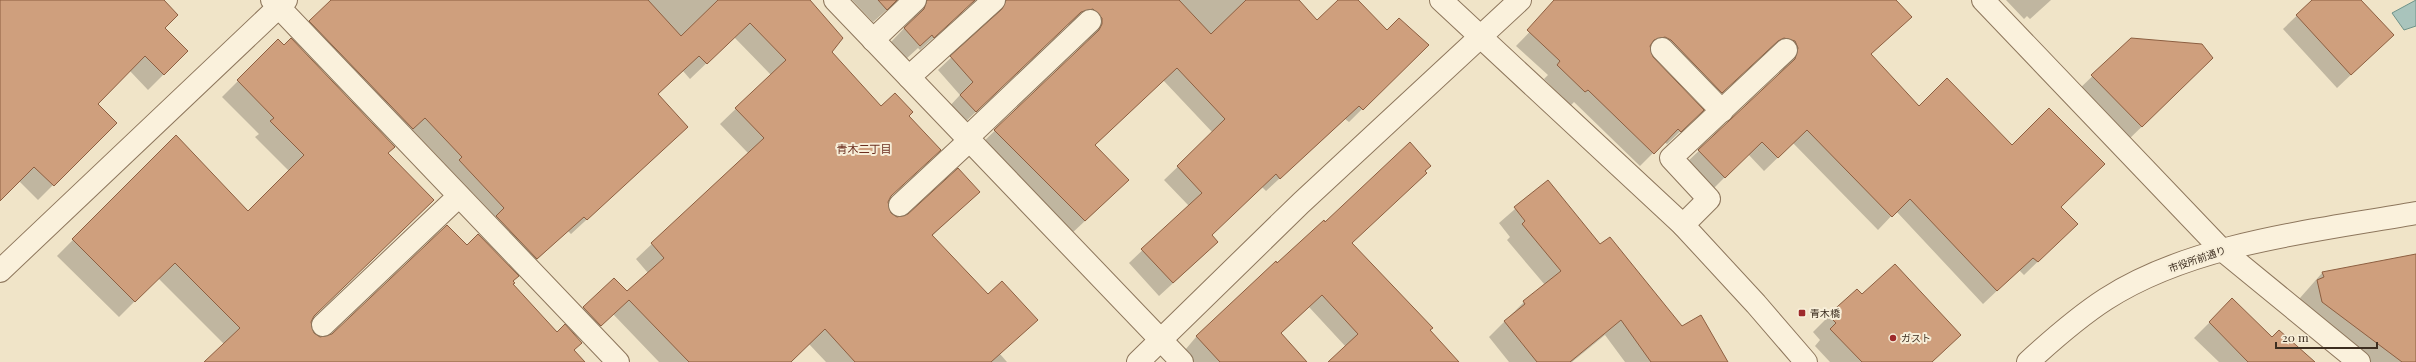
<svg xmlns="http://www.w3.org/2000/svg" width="2416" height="362" font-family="'Playfair Display','Noto Sans JP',serif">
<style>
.water{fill:#a9c4bc;stroke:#6f938a}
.shadow{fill:#0003}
.building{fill:#cf9f7d;stroke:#8d5f41}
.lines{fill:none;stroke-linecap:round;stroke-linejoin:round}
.minor-casing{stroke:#8d765c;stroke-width:24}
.minor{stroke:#faf1dc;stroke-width:22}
.poi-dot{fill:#9e2a2b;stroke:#f7eed8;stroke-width:1.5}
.labels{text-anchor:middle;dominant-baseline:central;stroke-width:4;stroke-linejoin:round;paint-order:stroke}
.street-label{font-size:10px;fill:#3d2e20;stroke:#f7eed8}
.poi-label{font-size:10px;fill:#3d2e20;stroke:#f7eed8;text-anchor:start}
.neighbourhood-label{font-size:11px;fill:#6b2e1e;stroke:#f7eed8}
</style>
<rect width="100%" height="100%" fill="#f0e4c8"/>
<!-- water -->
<path class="water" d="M2416 0V26L2404 30 2392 13Z"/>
<!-- shadow -->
<g class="shadow">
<path d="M0 0H163L164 28 187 51 148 90 130 71 96 104 115 123 38 200 19 181 0 200Z"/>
<path d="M333 0H809L831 52 881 108 907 116 924 165 889 198 887 202 890 214 897 218 963 207 932 236 988 296 1036 320 1000 354 1007 362H826L809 344 790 362H659L613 314 585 341 568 323 614 279 626 292 648 273 636 259 748 153 720 124 771 75 734 37 690 79 683 71 657 94 671 142 571 234 568 231 521 274 295 37Z"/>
<path d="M852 0H1298L1317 21 1339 0H1356L1387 31 1427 45 1349 122 1345 119 1266 191 1262 187 1211 235 1204 255 1159 296 1129 263 1189 206 1164 180 1213 133 1163 80 1094 146 1114 194 1071 234 981 144 1086 43 1089 38 1086 26 1079 22 1067 25 962 125 947 109 960 95 938 70 993 18 990 5 984 1 972 3 920 50 918 48 906 59 891 42 914 18 911 5 905 1H897L873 22Z"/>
<path d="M1561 0H1895L1911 17 1870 55 1919 107 2060 207 2063 237 2024 275 2019 270 1983 304 1896 211 1878 230 1793 143 1764 171 1748 154 1711 191 1685 164 1782 72 1785 61 1769 51 1763 54 1708 106 1657 53 1650 49 1652 58 1689 123 1667 144 1664 142 1640 166 1574 102 1571 105 1544 79 1548 75 1516 46Z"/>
<path d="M2006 0H2051L2030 19 2027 16 2024 19Z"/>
<path d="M2313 0H2360L2393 35 2337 88 2283 29Z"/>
<path d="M2131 39 2195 75 2125 143 2075 93Z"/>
<path d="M278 41 387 154 310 322 313 334 320 338 332 335 467 247 512 281V284L584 362H205L224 344 158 278 119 317 57 256 176 136 248 212 289 171 255 137 259 134 222 97Z"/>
<path d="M1547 181 1600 246 1719 362H1625L1605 335 1572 362H1509L1489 337 1524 302 1545 285 1507 240 1510 237 1499 223Z"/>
<path d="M1351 244 1457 362H1329L1346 347 1309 307 1280 334 1306 362H1175L1196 337 1276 262 1277 264Z"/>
<path d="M2416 255V362H2363L2305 318 2300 298 2322 273Z"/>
<path d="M1862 296 1960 335 1932 362H1830L1815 346 1820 340 1813 332 1829 316Z"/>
<path d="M2232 300 2272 339 2300 362H2219L2194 338Z"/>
</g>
<!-- building -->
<g class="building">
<path d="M0 0H164L178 15 165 28 188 51 164 75 145 56 98 104 117 123 54 186 34 167 0 201Z"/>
<path d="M331 0H648L681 36 718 0H810L843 38 832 52 881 106 895 93 913 112 909 116 941 150 891 196 888 202 891 213 897 217 908 214 958 168 980 192 932 235 988 294 1002 281 1038 320 991 362H855L825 329 791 362H689L629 300 601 326 583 307 614 278 627 291 664 258 651 243 764 138 735 108 786 60 750 23 707 64 699 56 658 94 688 127 587 220 584 217 537 259 496 216 504 208 459 160 462 157 425 118 413 129 309 21Z"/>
<path d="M878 0H897L887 10Z"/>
<path d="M927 0H975L934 38 932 35 920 46 904 28 924 9Z"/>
<path d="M1006 0H1179L1211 34 1246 0H1299L1317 20 1338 0H1358L1387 30 1399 18 1429 45 1363 110 1359 106 1280 179 1276 174 1212 235 1218 242 1173 283 1141 249 1202 193 1177 166 1225 119 1177 68 1095 145 1129 180 1085 221 994 130 1099 30 1102 24V18L1093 9 1081 12 976 112 960 95 973 82 950 56 1002 9Z"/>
<path d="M1554 0H1896L1912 17 1871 54 1919 106 1947 78 2012 145 2049 108 2105 164 2061 207 2078 224 2038 262 2033 258 1997 291 1910 199 1892 217 1807 130 1778 158 1762 142 1725 178 1698 150 1795 59 1798 48 1795 41 1784 38 1778 41 1722 93 1671 40 1665 37 1654 40 1650 46 1653 57 1704 110 1681 132 1678 129 1654 154 1588 90 1585 92 1557 65 1560 61 1527 30Z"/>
<path d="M2312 0H2361L2394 35 2351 75 2296 15Z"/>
<path d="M291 38 395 147 388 153 434 200 314 316 311 322 314 333 320 337 332 334 447 225 467 245 478 234 519 276 513 281 515 283 513 284 557 332 565 324 582 343 574 350 585 362H204L240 328 175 263 135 302 72 239 176 135 248 211 304 155 270 121 274 118 237 80 278 39 284 45Z"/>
<path d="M2131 38 2202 44 2213 58 2142 127 2091 75Z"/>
<path d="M1410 142 1431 166 1425 171 1427 173 1352 243 1433 328 1430 330 1459 362H1328L1358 334 1322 295 1281 333 1307 362H1220L1196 336 1276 261 1277 263 1324 220 1325 222Z"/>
<path d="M1548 180 1600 244 1610 237 1682 326 1701 315 1728 362H1651L1621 320 1570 362H1537L1504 321 1525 304 1523 301 1561 271 1522 224 1525 221 1514 207Z"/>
<path d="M2416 254V362H2402L2322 302 2317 280 2324 277 2322 272Z"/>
<path d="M1895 264 1961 335 1932 362H1862L1830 329 1836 323 1828 315 1857 289 1862 294Z"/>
<path d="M2232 298 2272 337 2279 330 2315 362H2248L2209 322Z"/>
</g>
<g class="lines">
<defs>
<g id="minor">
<path d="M272 0 618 362"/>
<path d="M835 0 1182 362"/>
<path d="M1441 0 1683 225 1756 304 1806 362"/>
<path d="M1983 0 2221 249 2359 362"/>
<path d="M873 40 915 0"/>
<path d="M1662 49 1722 111"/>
<path d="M909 77 994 0"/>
<path d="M967 138 1090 21"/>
<path d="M900 205 970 140"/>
<path d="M1683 225 1709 199 1671 158 1786 50"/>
<path d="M0 271 286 0"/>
<path d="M323 325 459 196"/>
<path d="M1138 362 1301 203 1520 0"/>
<path d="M2028 362C2052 340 2078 317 2106 299 2193 243 2315 231 2416 213"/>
</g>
</defs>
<!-- minor casing -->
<use href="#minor" class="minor-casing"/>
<!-- minor -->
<use href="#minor" class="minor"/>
</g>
<!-- markers -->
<g class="poi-dot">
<rect x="1798" y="309" width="8" height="8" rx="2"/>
<circle cx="1893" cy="338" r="4"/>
</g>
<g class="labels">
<!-- street labels -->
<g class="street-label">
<text transform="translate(2197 259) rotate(-19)">市役所前通り</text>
</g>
<!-- poi labels -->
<g class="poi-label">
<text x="1810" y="313">青木橋</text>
<text x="1901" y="338">ガスト</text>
</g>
<!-- neighbourhood labels -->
<g class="neighbourhood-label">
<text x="864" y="148">青木二丁目</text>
</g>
</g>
<!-- scale -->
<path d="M2276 342v6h101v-6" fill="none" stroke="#3d2e20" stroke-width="2"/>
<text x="2282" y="342" font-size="12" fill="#3d2e20" stroke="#f7eed8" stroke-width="3" paint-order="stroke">20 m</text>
</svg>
